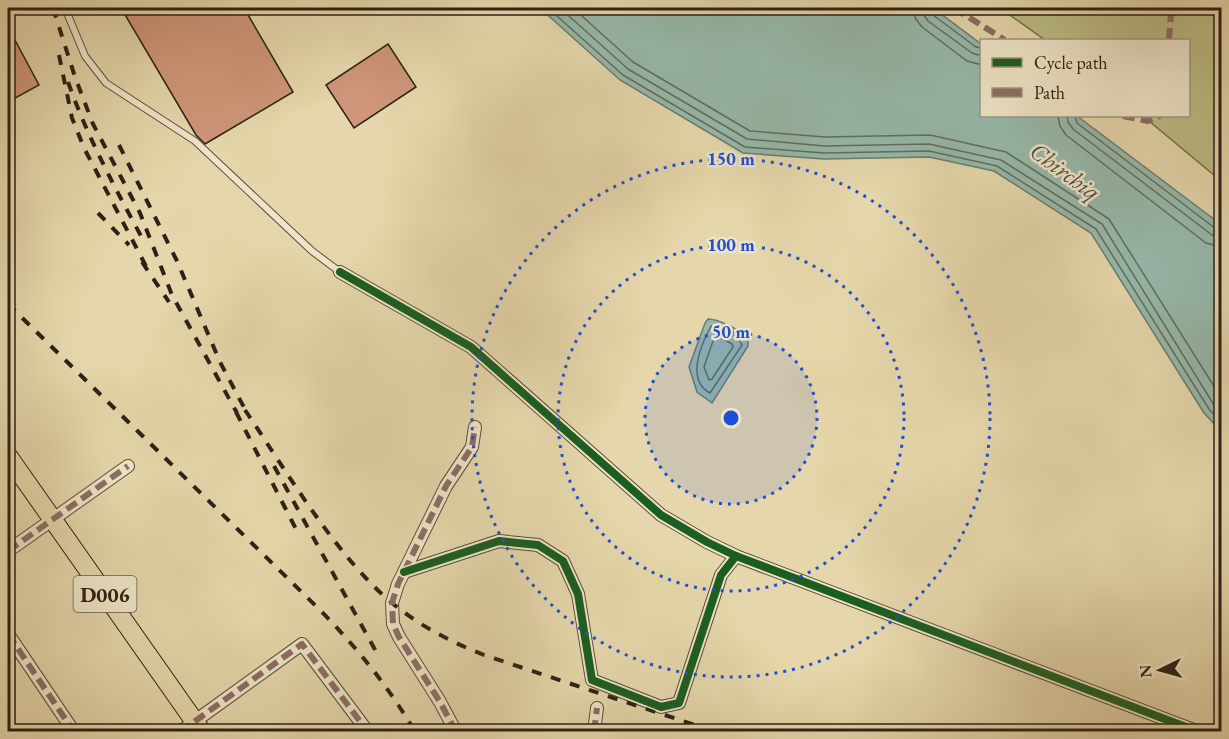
<svg xmlns="http://www.w3.org/2000/svg" width="1229" height="739" font-family="'EB Garamond',serif">
<style>
.green{fill:#bbbc84;stroke:#746e4c;stroke-width:1.5}
.water{fill:#96b9ab;stroke:#6c7c6f;stroke-width:1.5}
.lines{fill:none;stroke-linecap:round;stroke-linejoin:round}
.shore{stroke:#616d60;stroke-width:1.5}
.building{fill:#cf9679;stroke:#2c2114;stroke-width:1.5}
.lane-casing{stroke:#5a4e3a;stroke-width:8}
.street-casing{stroke:#5a4e3a;stroke-width:14}
.primary-casing{stroke:#2c2114;stroke-width:20}
.lane{stroke:#eee5c8;stroke-width:6}
.street{stroke:#eee5c8;stroke-width:12}
.primary{stroke:#e5d7ab;stroke-width:18}
.rail{stroke:#2c2114;stroke-width:4;stroke-dasharray:10 10;stroke-linecap:butt}
.quiet{stroke:#8d6e63;stroke-width:6;stroke-dasharray:12 6;stroke-linecap:butt}
.cycleway-casing{stroke:#eee5c8;stroke-width:11}
.cycleway{stroke:#1b5e20;stroke-width:8}
.ring{fill:none;stroke:#1d4ed8;stroke-width:3;stroke-dasharray:3 6}
.labels{text-anchor:middle;dominant-baseline:central;stroke-width:5;stroke-linejoin:round;paint-order:stroke}
.shield{fill:#eee5c8;stroke:#665c4a;stroke-width:1.5}
.shield-label{font-size:21px;font-weight:bold;fill:#2c2114}
.water-label{font-size:24px;font-style:italic;fill:#4c4f41;stroke:#eee5c8}
.centre{fill:#1d4ed8;stroke:#eee5c8;stroke-width:3}
.ring-label{font-size:18px;text-anchor:middle;font-weight:bold;fill:#1d4ed8;stroke:#eee5c8;stroke-width:5;stroke-linejoin:round;paint-order:stroke}
</style>
<rect width="100%" height="100%" fill="#e5d7ab"/>
<filter id="stains"><feTurbulence type="fractalNoise" baseFrequency=".00333" numOctaves="4"/><feColorMatrix values="0 0 0 0 .2 0 0 0 0 .09 0 0 0 0 .02 0 0 0 .5 -.17"/></filter>
<radialGradient id="worn" r=".72"><stop offset=".6" stop-color="#630" stop-opacity="0"/><stop offset="1" stop-color="#630" stop-opacity=".3"/></radialGradient>
<!-- green -->
<path class="green" d="M1000 8H1214L1222 17 1221 181 1143 116H1188V40H1045Z"/>
<!-- water -->
<g class="water">
<path d="M540 8H933L981 44 982 116H1077L1215 220 1221 227V431L1204 413 1091 233 994 171 929 157 824 159 743 153 620 80Z"/>
<path d="M708 319C718 319 739 329 745 337 749 340 748 342 748 346L712 403 697 392 689 367 705 323Z"/>
</g>
<g class="lines">
<!-- shore -->
<g class="shore">
<path d="M548 8 623 75 745 147 824 153 929 151 997 166 1096 229 1209 409 1222 423"/>
<path d="M560 8 628 69 747 139 824 146 929 144 1001 160 1102 224 1214 405 1222 412"/>
<path d="M573 8 633 62 750 131 825 137 930 135 1006 152 1109 219 1222 399"/>
<path d="M914 8 915 18 922 27 967 61 982 65"/>
<path d="M923 8 924 15 928 21 972 53 982 56"/>
<path d="M930 8 933 15 976 47 982 48"/>
<path d="M1058 116 1060 126 1066 135 1206 243 1222 247"/>
<path d="M1067 116 1068 122 1073 129 1212 235 1222 238"/>
<path d="M1075 116 1077 123 1216 229 1222 230"/>
<path d="M711 326 738 338 742 345 710 393C686 380 701 345 711 326Z"/>
<path d="M718 336 732 344 733 347 712 379 709 380 704 367 714 338Z"/>
</g>
</g>
<!-- building -->
<g class="building">
<path d="M121 8H244L293 92 205 144 196 135Z"/>
<path d="M8 27 39 85 8 102Z"/>
<path d="M388 44 416 87 354 128 326 85Z"/>
</g>
<g class="lines">
<defs>
<path id="lane" d="M65 8 85 56 106 83 195 141 312 251 340 272"/>
<g id="street">
<path d="M340 272 471 347 661 515 707 542 736 556 1199 732"/>
<path d="M8 551 128 466"/>
<path d="M404 572 499 541 538 545 563 561 578 594 592 680 661 707 679 703 721 575 736 556"/>
<path d="M8 634 74 732"/>
<path d="M180 732 302 644 368 732"/>
<path d="M456 732 440 702 399 637 393 624 392 603 398 584 446 486 472 447 475 427"/>
<path d="M594 732 597 708"/>
</g>
<path id="primary" d="M8 456 202 732"/>
</defs>
<!-- lane casing -->
<use href="#lane" class="lane-casing"/>
<!-- street casing -->
<use href="#street" class="street-casing"/>
<!-- primary casing -->
<use href="#primary" class="primary-casing"/>
<!-- lane -->
<use href="#lane" class="lane"/>
<!-- street -->
<use href="#street" class="street"/>
<!-- primary -->
<use href="#primary" class="primary"/>
<!-- rail -->
<g class="rail">
<path d="M53 8 75 77 93 124 140 213 172 295 237 413"/>
<path d="M59 55 72 118 84 148 147 268"/>
<path d="M68 82C87 136 114 186 141 236"/>
<path d="M119 145 177 261 220 362 248 415"/>
<path d="M98 213 129 245"/>
<path d="M142 262 169 302"/>
<path d="M8 304 321 611C357 648 389 687 415 732"/>
<path d="M245 410C287 472 336 556 392 603 420 626 451 642 484 655L716 732"/>
<path d="M236 412 297 531"/>
<path d="M274 466 379 657"/>
</g>
<!-- quiet -->
<g class="quiet">
<path d="M954 8 1005 40"/>
<path d="M1169 40 1171 13 1176 8"/>
<path d="M1123 116 1148 121 1160 116"/>
<path d="M8 551 128 466"/>
<path d="M8 634 74 732"/>
<path d="M180 732 302 644 368 732"/>
<path d="M456 732 440 702 399 637 393 624 392 603 398 584 446 486 472 447 475 427"/>
<path d="M594 732 597 708"/>
</g>
<defs>
<g id="cycleway">
<path d="M340 272 471 347 661 515 707 542 736 556 1199 732"/>
<path d="M404 572 499 541 538 545 563 561 578 594 592 680 661 707 679 703 721 575 736 556"/>
</g>
</defs>
<!-- cycleway casing -->
<use href="#cycleway" class="cycleway-casing"/>
<!-- cycleway -->
<use href="#cycleway" class="cycleway"/>
</g>
<!-- distance rings -->
<circle cx="731" cy="418" r="86" fill="#1d4ed8" fill-opacity=".12"/>
<g class="ring">
<circle cx="731" cy="418" r="86"/>
<circle cx="731" cy="418" r="173"/>
<circle cx="731" cy="418" r="259"/>
</g>
<g class="labels">
<!-- shield labels -->
<rect class="shield" x="73.5" y="576" width="63" height="36" rx="4.5"/>
<g class="shield-label">
<text x="105" y="594">D006</text>
</g>
<!-- water labels -->
<g class="water-label">
<text transform="translate(1065 171) rotate(36)">Chirchiq</text>
</g>
</g>
<circle cx="731" cy="418" r="9" class="centre"/>
<g class="ring-label">
<text x="731" y="165">150 m</text>
<text x="731" y="251">100 m</text>
<text x="731" y="338">50 m</text>
</g>
<!-- margin -->
<rect width="1229" height="739" fill="none" stroke="#e5d7ab" stroke-width="30"/>
<rect x="9" y="9" width="1211" height="721" fill="none" stroke="#2c2114" stroke-width="3"/>
<rect x="15" y="15" width="1199" height="709" fill="none" stroke="#2c2114" stroke-width="1.5"/>
<!-- legend -->
<rect x="980" y="39" width="210" height="78" fill="#eee5c8" stroke="#a09780" stroke-width="1.5"/>
<rect x="992" y="58" width="30" height="9" fill="#1b5e20" stroke="#a09780" stroke-width="1.5"/>
<text x="1034" y="69" font-size="18" fill="#2c2114">Cycle path</text>
<rect x="992" y="88" width="30" height="9" fill="#8d6e63" stroke="#a09780" stroke-width="1.5"/>
<text x="1034" y="99" font-size="18" fill="#2c2114">Path</text>
<!-- north arrow -->
<g transform="translate(1160 670) rotate(265)" stroke="#eee5c8" stroke-width="4.5" paint-order="stroke">
<path d="M0-4.5L10 22L0 15L-10 22Z" fill="#2c2114"/>
<text y="-9" font-size="16" font-weight="bold" text-anchor="middle" fill="#2c2114">N</text>
</g>
<rect width="100%" height="100%" filter="url(#stains)"/>
<rect width="100%" height="100%" fill="url(#worn)"/>
</svg>
